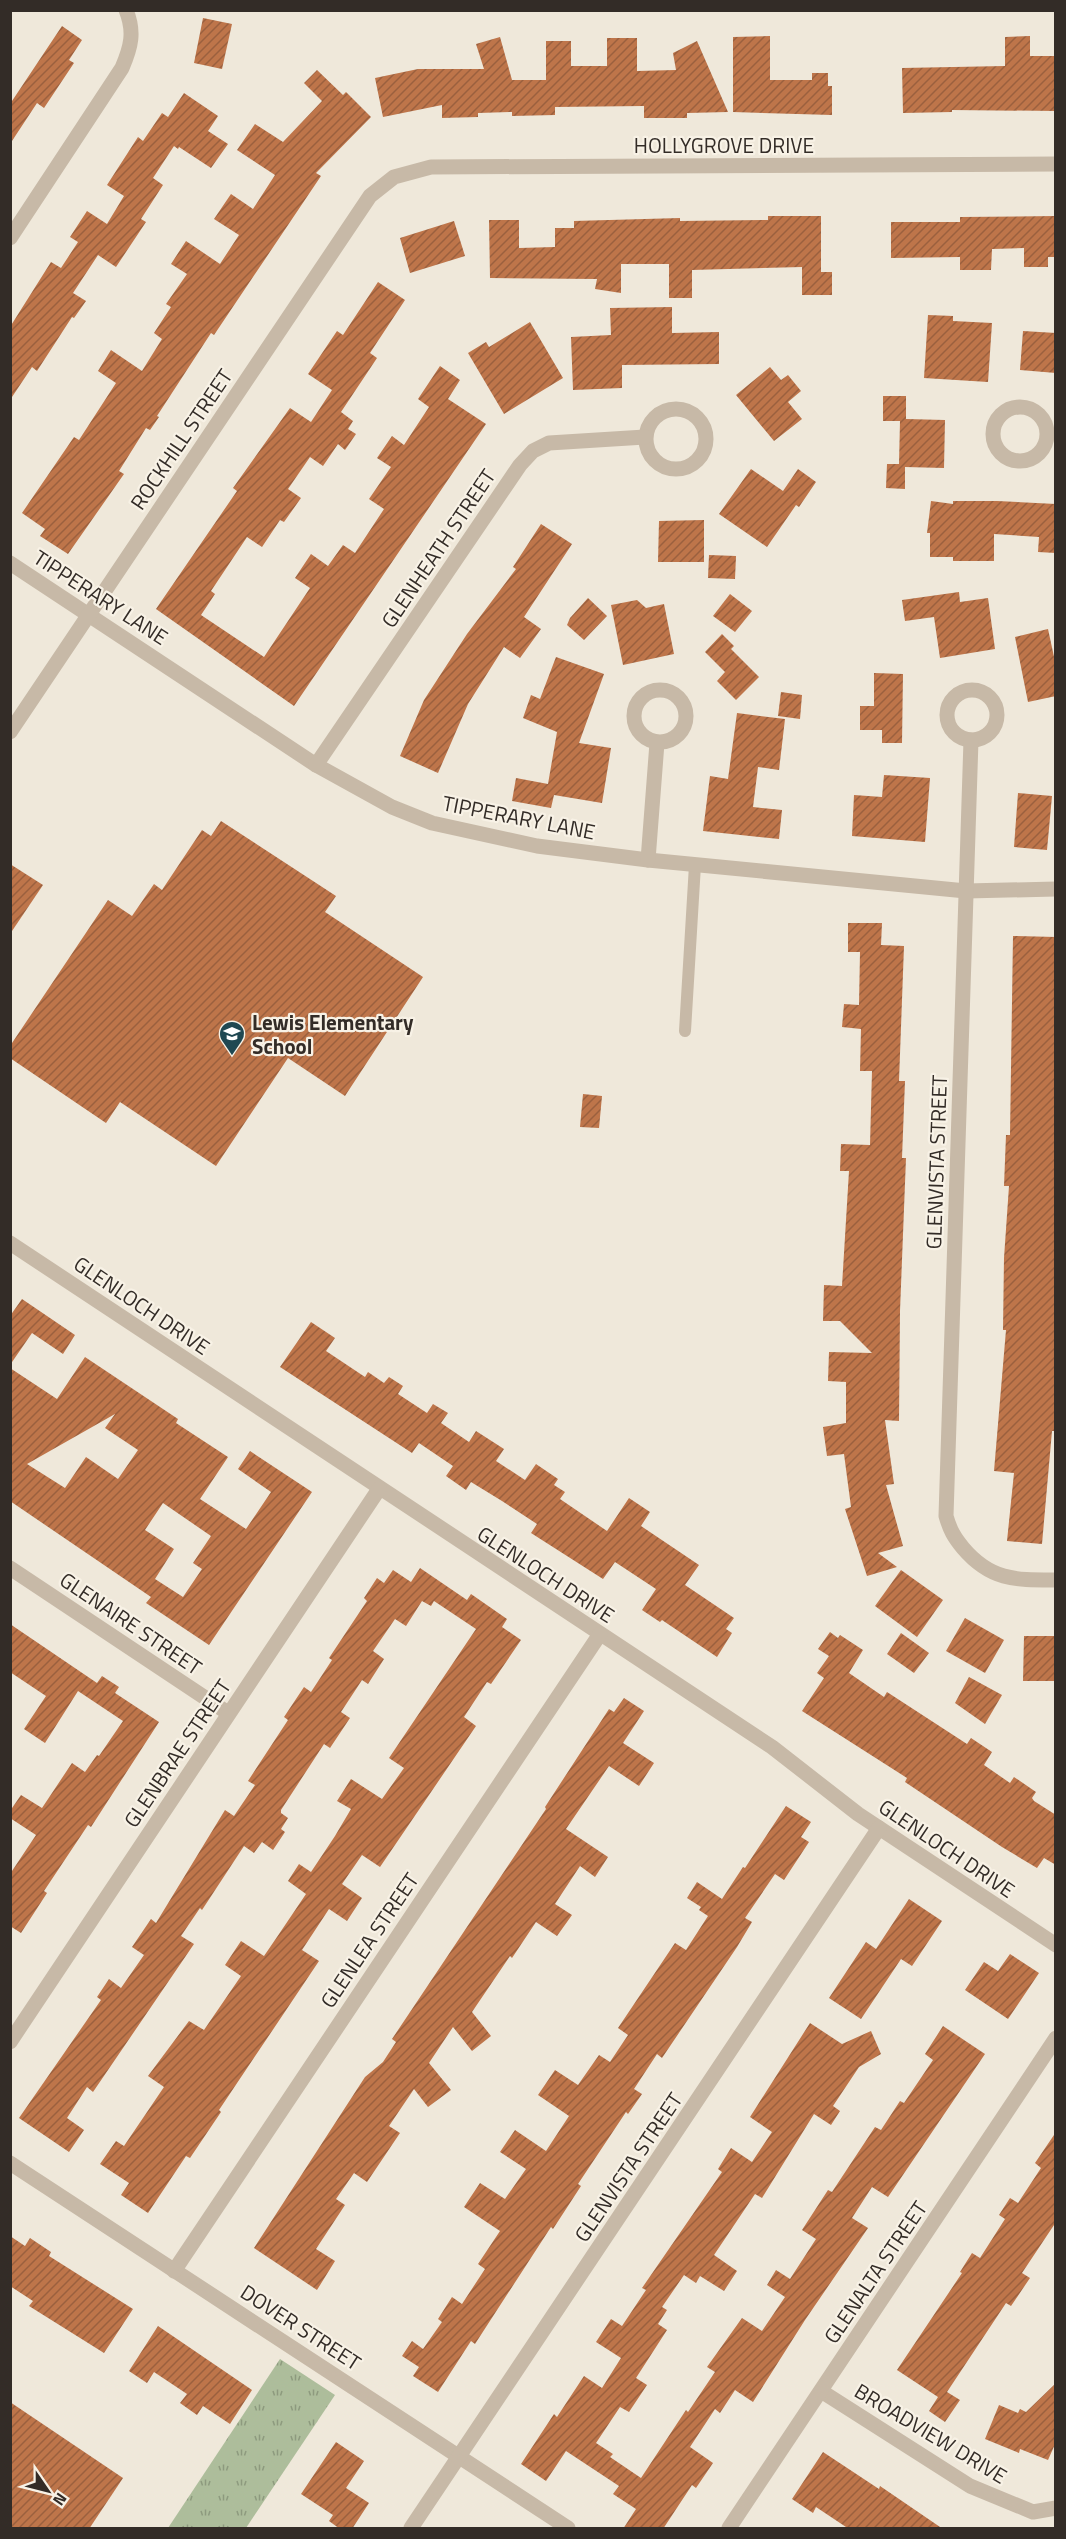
<svg xmlns="http://www.w3.org/2000/svg" width="1066" height="2539" font-family="'Titillium Web',sans-serif">
<style>
.grass{fill:url(#grass-tufts)}
.building{fill:url(#building-hatch);fill-rule:evenodd}
.lines{fill:none;stroke-linecap:round;stroke-linejoin:round}
.service{stroke:#c7b9a7;stroke-width:12}
.minor{stroke:#c7b9a7;stroke-width:15}
.labels{text-anchor:middle;dominant-baseline:central;stroke-width:4.5;stroke-linejoin:round;paint-order:stroke}
.street-label{font-size:21px;fill:#332c27;stroke:#f8f2e6}
.poi-label{font-size:21px;font-weight:bold;fill:#332c27;stroke:#f8f2e6;text-anchor:start}
</style>
<defs>
<pattern id="grass-tufts" width="24" height="20" patternUnits="userSpaceOnUse" patternTransform="scale(1.5)"><rect width="24" height="20" fill="#adbd9b"/><path d="M3 7l-1-3M5 7V3M7 7l1-3M15 17l-1-3M17 17v-4M19 17l1-3" fill="none" stroke="#8d9a7e"/></pattern>
<pattern id="building-hatch" width="6" height="6" patternUnits="userSpaceOnUse" patternTransform="scale(1.5)"><rect width="6" height="6" fill="#be754a"/><path d="M-1 1l2-2M0 6l6-6M5 7l2-2" fill="none" stroke="#9b603e"/></pattern>
</defs>
<rect width="100%" height="100%" fill="#efe8da"/>
<!-- grass -->
<path class="grass" d="M280 2359 335 2395 246 2528H168Z"/>
<!-- building -->
<g class="building">
<path d="M203 18 232 24 222 69 194 63Z"/>
<path d="M62 26 82 40 69 60 74 63 44 108 37 103 10 144V104Z"/>
<path d="M770 36V80H812V73H828V86H832V115L733 112V37Z"/>
<path d="M1030 36V56H1056V111L952 110V112L903 113 902 68 1005 66V37Z"/>
<path d="M500 37 512 80H546V41H571V66H607V38H637V71L676 70 673 53 697 41 728 112 687 113V118H644V106L555 107V115L512 116V112L478 113V117L442 118V105L383 117 375 78 418 69H484L476 44Z"/>
<path d="M317 70 343 95 346 92 371 117 316 173 321 176 214 335 211 333 157 416 159 417 150 430 146 428 119 471 124 474 68 554 40 536 45 529 22 513 74 437 79 440 116 383 98 371 111 350 142 371 162 339 154 333 171 307 166 304 187 274 171 264 186 241 220 264 239 235 214 219 231 194 253 209 275 175 237 150 255 124 283 142 322 101 304 83Z"/>
<path d="M184 93 218 116 208 131 228 144 211 168 179 147 178 149 174 146 153 178 163 185 141 219 146 222 116 267 98 255 73 293 86 301 74 318 72 317 37 371 32 367 10 400V327L51 262 61 268 78 242 70 237 87 211 107 224 124 196 107 185 138 137 143 141 162 113 168 117Z"/>
<path d="M768 216H821V272H832V295H802V267L692 270V298H669V264H621V293L595 289 597 279 490 278 489 220H519V248L555 247V228H574V221L680 218V221L768 220Z"/>
<path d="M1056 216V257H1048V267H1024V248L992 249 991 270H960V257L891 258V222H960V217Z"/>
<path d="M454 221 465 256 410 273 400 238Z"/>
<path d="M378 282 405 300 370 353 377 358 341 412 353 421 348 429 356 434 345 450 338 444 323 466 310 457 288 489 301 498 284 522 280 520 262 547 247 537 211 591 215 594 201 615 264 657 310 588 295 578 311 554 328 566 343 545 355 553 384 509 369 499 391 467 377 458 392 436 404 445 429 407 418 399 440 366 460 380 448 399 486 424 294 706 156 609 237 491 233 488 290 408 311 422 332 390 308 374 337 331 343 335Z"/>
<path d="M672 307V333L719 332V364L622 365V388L573 390 571 337 611 335 610 308Z"/>
<path d="M928 315 953 316V321L992 323 988 382 924 378Z"/>
<path d="M530 322 563 378 504 414 468 353 486 342 489 347Z"/>
<path d="M1023 331 1056 333V373L1020 370Z"/>
<path d="M770 367 781 380 788 375 801 391 788 402 802 419 774 441 736 395Z"/>
<path d="M883 396H906V419L945 420 944 468 905 467V489L886 488 887 464H899L900 421H883Z"/>
<path d="M751 469 783 491 798 469 816 482 799 507 796 505 767 547 719 514Z"/>
<path d="M931 501 953 504V501H997L1056 504V553L1038 552 1039 537 994 534V561H953V557H930V533H927Z"/>
<path d="M704 520V562H658L659 521Z"/>
<path d="M541 524 572 544 524 617 541 629 520 658 504 647 468 704 438 773 400 756 424 700 467 634 516 569 513 567Z"/>
<path d="M709 555 736 556 735 579 708 578Z"/>
<path d="M959 592 960 602 988 598 995 649 940 658 934 617 905 621 902 600Z"/>
<path d="M730 594 752 611 735 632 713 616Z"/>
<path d="M588 598 607 616 584 640 567 625 570 618Z"/>
<path d="M637 600 646 608 664 604 674 654 623 665 611 605Z"/>
<path d="M1048 629 1056 666V696L1028 702 1015 637Z"/>
<path d="M722 634 734 646 731 649 759 677 736 700 717 681 725 672 705 652Z"/>
<path d="M556 657 604 674 579 743 611 748 602 803 554 795 551 808 512 801 516 778 548 784 557 732 523 718 531 695 540 699Z"/>
<path d="M874 673 903 674 902 743H882V730H860V706H874Z"/>
<path d="M781 692 802 695 800 719 778 716Z"/>
<path d="M737 713 785 719 779 770 758 767 753 807 782 810 779 839 703 831 710 776 728 779Z"/>
<path d="M884 775 930 778 925 842 852 836 854 795 882 797Z"/>
<path d="M1018 793 1052 796 1047 850 1014 847Z"/>
<path d="M221 821 336 896 325 912 423 977 345 1096 288 1058 216 1166 120 1102 106 1123 10 1058V1046L108 900 132 916 154 884 162 890 202 830 211 836Z"/>
<path d="M10 864 43 885 10 934Z"/>
<path d="M848 923H882L881 945 904 946 899 1081H905L902 1158H906L900 1311 899 1421 885 1420 894 1484 886 1485 903 1546 878 1553 897 1567 867 1576 845 1509 851 1507 844 1454 827 1456 823 1427 846 1423V1382L828 1381 829 1352 872 1353 840 1321H823L824 1285 842 1286 849 1171H840L841 1144 870 1145 872 1071H860L861 1029 842 1027 844 1004 859 1005 860 952H848Z"/>
<path d="M1013 936 1056 937V1431H1052L1042 1544 1007 1541 1014 1473 994 1471 1006 1330H1003L1004 1258 1009 1186H1004L1006 1135H1010Z"/>
<path d="M583 1094 602 1096 599 1128 580 1127Z"/>
<path d="M22 1299 75 1335 63 1354 32 1333 10 1365V1316Z"/>
<path d="M311 1322 335 1338 326 1351 365 1377 368 1372 384 1383 389 1377 403 1386 398 1394 427 1413 433 1404 448 1413 441 1423 469 1442 476 1431 504 1449 496 1461 525 1480 536 1464 558 1479 554 1485 565 1492 560 1499 607 1531 629 1498 650 1512 641 1526 699 1565 685 1585 734 1618 726 1629 732 1633 717 1657 662 1620 660 1622 642 1610 656 1589 615 1562 603 1579 531 1533 537 1524 502 1501 471 1482 466 1490 446 1476 453 1466 419 1443 412 1453 280 1367Z"/>
<path d="M85 1357 178 1419 176 1423 228 1457 200 1499 246 1529 271 1492 238 1469 250 1451 312 1492 209 1645 146 1603 151 1597 10 1501V1368L57 1399ZM115 1414 105 1428 138 1450 118 1479 86 1457 65 1488 27 1464ZM163 1503 211 1536 193 1563 202 1569 183 1597 155 1579 174 1549 145 1530Z"/>
<path d="M420 1568 467 1600 471 1594 507 1619 502 1627 521 1640 491 1684 487 1682 464 1717 476 1726 380 1867 362 1855 342 1884 362 1898 347 1921 329 1909 302 1950 319 1961 219 2110 221 2112 190 2158 186 2156 148 2213 121 2195 129 2183 100 2164 116 2141 124 2146 164 2087 148 2076 189 2021 204 2030 241 1976 225 1965 241 1941 264 1956 277 1937 306 1894 288 1881 299 1864 311 1872 335 1836 351 1809 337 1801 351 1779 382 1799 404 1768 389 1758 476 1629 434 1601 431 1606 422 1601 406 1626 395 1619 373 1651 384 1659 368 1684 362 1680 341 1712 350 1718 330 1748 324 1744 281 1810V1813L288 1818 281 1829 285 1832 273 1850 262 1842 254 1853 244 1846 202 1910 200 1908 181 1936 194 1944 93 2092 87 2087 67 2118 84 2130 69 2152 19 2118 101 2000 97 1997 109 1979 121 1988 144 1955 132 1947 151 1919 156 1923 225 1810 234 1816 255 1785 248 1781 288 1720 284 1717 304 1687 311 1692 332 1660 329 1658 367 1601 364 1598 377 1578 384 1583 393 1570 411 1582Z"/>
<path d="M901 1570 943 1600 917 1637 875 1606Z"/>
<path d="M965 1618 1004 1640 985 1673 946 1651Z"/>
<path d="M10 1624 97 1683 102 1676 119 1687 115 1693 159 1722 91 1827 88 1825 44 1891 47 1893 21 1933 10 1926V1874L36 1835 10 1818V1811L21 1795 42 1808 72 1763 85 1772 97 1755 99 1756 123 1721 78 1691 45 1743 24 1729 46 1696 10 1672Z"/>
<path d="M830 1632 838 1638 840 1635 863 1650 849 1673 884 1697 887 1692 967 1744 971 1738 992 1752 984 1765 1010 1783 1014 1777 1036 1792 1032 1798 1034 1801 1056 1815V1865L1044 1858 1037 1868 1002 1847 905 1782 907 1778 802 1711 824 1678 817 1673 829 1656 818 1649Z"/>
<path d="M901 1633 929 1653 914 1673 887 1654Z"/>
<path d="M1024 1636H1056V1681H1023Z"/>
<path d="M969 1677 1002 1695 985 1724 955 1703Z"/>
<path d="M624 1698 644 1711 623 1743 654 1763 639 1786 609 1766 566 1829 608 1857 595 1877 580 1866 555 1904 572 1915 557 1936 536 1922 512 1958 510 1956 472 2012 491 2036 472 2051 453 2027 429 2063 451 2090 428 2107 414 2089 389 2126 400 2133 367 2182 354 2173 336 2199 345 2205 316 2249 335 2261 317 2290 254 2248 365 2077 383 2062 396 2042 392 2039 546 1809 545 1807 609 1709 614 1712Z"/>
<path d="M786 1806 811 1822 801 1837 809 1842 784 1880 775 1874 745 1918 752 1922 737 1947 662 2058 657 2054 634 2089 642 2094 628 2114 626 2112 578 2184 581 2186 553 2229 551 2227 475 2344 471 2341 438 2392 413 2376 419 2367 402 2356 412 2341 423 2349 442 2322 438 2319 452 2297 462 2304 485 2269 478 2264 500 2231 464 2207 480 2183 505 2199 526 2169 500 2152 515 2130 546 2151 569 2116 538 2095 555 2070 578 2085 599 2055 610 2062 628 2035 618 2028 675 1943 686 1950 708 1916 699 1910 701 1907 687 1898 697 1882 722 1899 743 1867 745 1868Z"/>
<path d="M909 1899 942 1921 912 1966 901 1959 861 2019 829 1998 866 1942 876 1949Z"/>
<path d="M1010 1954 1039 1973 1008 2019 965 1990 984 1962 998 1971Z"/>
<path d="M810 2023 842 2044 871 2031 881 2054 859 2067 833 2106 840 2111 831 2125 814 2114 762 2198 755 2194 714 2255 737 2271 724 2291 700 2276 696 2283 684 2275 662 2307 667 2310 658 2324 667 2330 636 2378 647 2385 629 2412 620 2407 596 2443 613 2454 610 2457 641 2478 686 2410 688 2412 715 2372 707 2367 742 2318 762 2331 785 2297 767 2285 776 2270 790 2279 816 2239 802 2230 828 2190 832 2192 875 2127 881 2130 900 2101 904 2103 933 2060 925 2054 943 2026 985 2054 888 2197 872 2187 852 2218 868 2228 805 2320 753 2402 735 2390 720 2413 715 2409 690 2447 713 2463 696 2488 692 2485 663 2529H623L636 2509 613 2494 619 2486 566 2451 546 2481 521 2464 554 2414 557 2417 584 2376 602 2388 621 2358 596 2342 611 2319 622 2326 646 2290 642 2288 722 2172 718 2169 731 2148 752 2162 772 2132 750 2117Z"/>
<path d="M1056 2132V2222L1022 2273 1030 2278 1011 2306 1006 2303 947 2392 960 2400 945 2422 929 2411 938 2397 897 2370 962 2273 960 2272 972 2253 980 2258 1005 2219 999 2215 1010 2198 1018 2203 1041 2168 1035 2163Z"/>
<path d="M10 2236 25 2246 30 2238 51 2252 49 2256 133 2309 104 2353 29 2306 33 2301 10 2286Z"/>
<path d="M158 2326 252 2390 230 2424 203 2406 197 2415 180 2403 187 2394 154 2372 147 2383 129 2371Z"/>
<path d="M1056 2383V2442L1048 2460 1020 2449 1019 2453 985 2439 999 2405 1018 2413 1020 2409 1026 2412Z"/>
<path d="M10 2402 123 2478 89 2529H10Z"/>
<path d="M336 2442 364 2461 346 2488 369 2503 352 2529H340L329 2521 333 2515 301 2494Z"/>
<path d="M823 2452 879 2489 880 2486 943 2529H849L816 2507 813 2513 792 2499Z"/>
</g>
<g class="lines">
<!-- service -->
<path class="service" d="M685 1031 695 865"/>
<!-- minor -->
<g class="minor">
<path d="M10 238 122 68C131 47 135 32 126 10"/>
<circle cx="1020" cy="434" r="27"/>
<circle cx="676" cy="439" r="30"/>
<path d="M10 563 316 765 392 807 432 823 537 846 648 860 966 891 1056 889"/>
<circle cx="660" cy="716" r="26"/>
<circle cx="972" cy="715" r="25"/>
<path d="M10 732 370 196 394 177 431 167 1056 164"/>
<path d="M971 740 946 1516C950 1530 954 1537 963 1548 991 1581 1016 1580 1056 1580"/>
<path d="M316 765 520 465 533 451 549 443 645 437"/>
<path d="M648 860 657 743"/>
<path d="M10 1243 772 1747 858 1814 1056 1945"/>
<path d="M10 1568 228 1713"/>
<path d="M10 2042 379 1489"/>
<path d="M10 2163 568 2528"/>
<path d="M174 2271 600 1634"/>
<path d="M821 2391 970 2486 1033 2512 1056 2508"/>
<path d="M411 2528 879 1828"/>
<path d="M729 2528 1056 2038"/>
</g>
</g>
<!-- icons -->
<defs>
<symbol id="school-pin" viewBox="-11 -11 22 30"><path d="M0 17L-7.5 6A9.5 9.5 0 1 1 7.5 6Z" fill="#1f4852" stroke="#f8f2e6"/><path d="M0-5L7-2L0 1L-7-2ZM-4 1L0 2.5L4 1V4Q0 6-4 4Z" fill="#fff"/></symbol>
</defs>
<g fill-rule="evenodd">
<use href="#school-pin" x="217" y="1019" width="30" height="40"/>
</g>
<g class="labels">
<!-- street labels -->
<g class="street-label">
<text x="724" y="145">HOLLYGROVE DRIVE</text>
<text transform="translate(181 439) rotate(-56)">ROCKHILL STREET</text>
<text transform="translate(438 548) rotate(-56)">GLENHEATH STREET</text>
<text transform="translate(101 597) rotate(33)">TIPPERARY LANE</text>
<text transform="translate(519 817) rotate(11)">TIPPERARY LANE</text>
<text transform="translate(936 1162) rotate(-88)">GLENVISTA STREET</text>
<text transform="translate(142 1305) rotate(34)">GLENLOCH DRIVE</text>
<text transform="translate(546 1574) rotate(33)">GLENLOCH DRIVE</text>
<text transform="translate(131 1623) rotate(34)">GLENAIRE STREET</text>
<text transform="translate(177 1753) rotate(-56)">GLENBRAE STREET</text>
<text transform="translate(947 1848) rotate(34)">GLENLOCH DRIVE</text>
<text transform="translate(369 1940) rotate(-56)">GLENLEA STREET</text>
<text transform="translate(628 2167) rotate(-56)">GLENVISTA STREET</text>
<text transform="translate(875 2272) rotate(-56)">GLENALTA STREET</text>
<text transform="translate(301 2327) rotate(33)">DOVER STREET</text>
<text transform="translate(931 2433) rotate(31)">BROADVIEW DRIVE</text>
</g>
<!-- poi labels -->
<g class="poi-label">
<text x="252" y="1022">Lewis Elementary<tspan x="252" dy="24">School</tspan></text>
</g>
</g>
<!-- border -->
<rect width="1066" height="2539" fill="none" stroke="#332c27" stroke-width="24"/>
<!-- north arrow -->
<g transform="translate(48 2491) rotate(125)" stroke="#f8f2e6" stroke-width="4.5" paint-order="stroke">
<path d="M0-4.5L10 22L0 15L-10 22Z" fill="#332c27"/>
<text y="-9" font-size="16" font-weight="bold" text-anchor="middle" fill="#332c27">N</text>
</g>
</svg>
